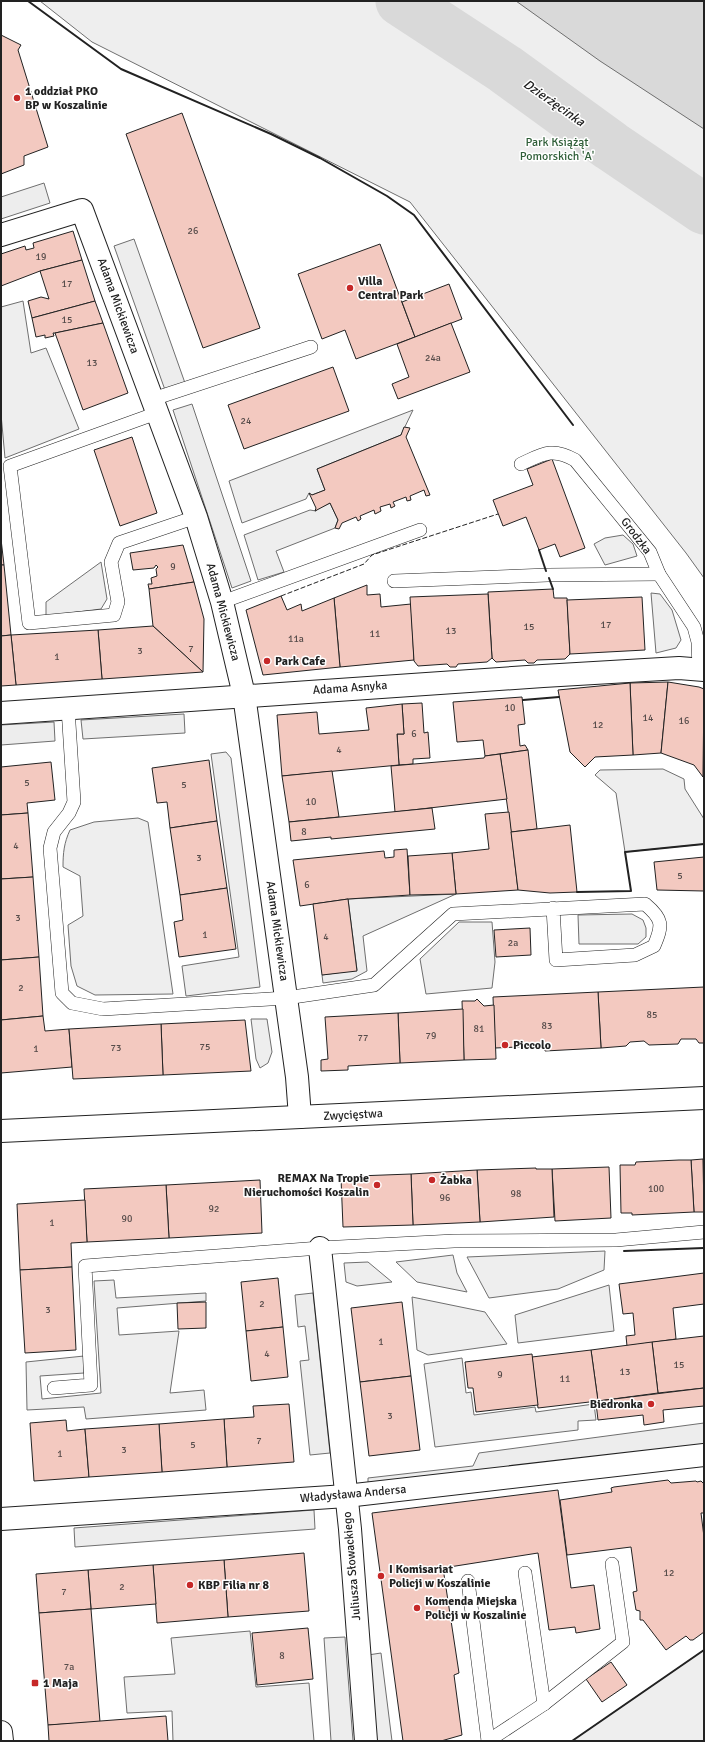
<svg xmlns="http://www.w3.org/2000/svg" width="705" height="1742" font-family="Signika,sans-serif">
<style>
.green{fill:#eee;stroke:#6f6f6f}
.parking{fill:#ededed;stroke:#6f6f6f}
.water{fill:#d9d9d9;stroke:#6f6f6f}
.lines{fill:none;stroke-linecap:round;stroke-linejoin:round}
.river{stroke:#d9d9d9;stroke-width:51}
.building{fill:#f3c9c0;stroke:#222}
.service-casing{stroke:#222;stroke-width:14}
.minor-casing{stroke:#222;stroke-width:24}
.tertiary-casing{stroke:#222;stroke-width:24}
.service{stroke:#fff;stroke-width:13}
.minor{stroke:#fff;stroke-width:22}
.tertiary{stroke:#fff;stroke-width:22}
.fence{stroke:#222;stroke-width:1;stroke-dasharray:5 2;stroke-linecap:butt}
.wall{stroke:#222;stroke-width:2}
.poi-dot{fill:#c62828;stroke:#fff;stroke-width:1.5}
.labels{text-anchor:middle;dominant-baseline:central;stroke-width:3;stroke-linejoin:round;paint-order:stroke}
.number-label{font-size:10px;fill:#564c4a}
.poi-label{font-size:12px;font-weight:bold;fill:#222;stroke:#fff;text-anchor:start}
.park-label{font-size:12px;fill:#2f5e38;stroke:#fff}
.street-label{font-size:12px;fill:#222;stroke:#fff}
.water-label{font-size:13px;font-style:italic;fill:#222;stroke:#fff}
</style>
<rect width="100%" height="100%" fill="#fff"/>
<!-- green -->
<g class="green">
<path d="M40 1H704V578L686 553 410 202 92 42Z"/>
<path d="M23 301 31 353 46 348 79 429 5 458 1 414V307Z"/>
<path d="M413 410 401 435 317 469 325 490 312 495 309 493 306 499 242 523 229 481Z"/>
<path d="M330 503 338 520 335 528 276 551 284 572 258 580 244 535 310 510 316 511 317 509Z"/>
<path d="M623 535 633 544 637 556 605 565 594 544 605 538Z"/>
<path d="M101 562 107 599 101 609 46 616V602Z"/>
<path d="M651 593 660 594 672 610 681 640 676 648 656 653Z"/>
<path d="M226 752 231 758 260 987 186 996 182 966 239 957 211 754Z"/>
<path d="M663 769 684 779 685 789 704 819V844L625 852 616 793 595 775 600 770Z"/>
<path d="M138 818 148 822 173 994 95 995 77 986 71 966 68 925 83 916 80 876 63 867C63 853 64 843 70 830L94 822Z"/>
<path d="M456 894 363 936 367 971 352 979 323 983 322 975 357 970 348 899Z"/>
<path d="M632 914 643 920 646 928V937L638 944H579L578 915Z"/>
<path d="M459 922H492L495 962 492 988 426 994 420 959Z"/>
<path d="M251 1019H267L272 1052 268 1063 260 1068 256 1059Z"/>
<path d="M605 1251 604 1270 558 1289 489 1298 467 1257Z"/>
<path d="M453 1255 457 1273 467 1292 417 1282 396 1262Z"/>
<path d="M368 1262 392 1282 357 1286 346 1282 344 1263Z"/>
<path d="M114 1280 116 1298 206 1293V1301L117 1308 119 1335 179 1331 170 1393 204 1390 206 1410 86 1419 84 1407 27 1410 26 1362 84 1356V1373L40 1376 42 1399 101 1393 94 1281Z"/>
<path d="M609 1285 614 1331 518 1343 515 1315Z"/>
<path d="M412 1297 485 1312 507 1344 428 1355 417 1350Z"/>
<path d="M462 1358 466 1393 471 1392 474 1415 535 1407 536 1412 594 1404 596 1420 578 1421V1430L435 1447 424 1364Z"/>
<path d="M250 1631 256 1687 309 1683 314 1741H173L172 1711 127 1713 124 1677 175 1674 171 1638Z"/>
<path d="M704 1650V1741H572Z"/>
</g>
<!-- parking -->
<g class="parking">
<path d="M44 183 50 203 1 219V197Z"/>
<path d="M134 239 185 383 165 390 114 246Z"/>
<path d="M192 404 251 581 232 588 173 410Z"/>
<path d="M184 714 185 733 83 739 81 720Z"/>
<path d="M54 722 55 741 1 745V725Z"/>
<path d="M313 1293 330 1453 310 1455 300 1361 309 1360 305 1326 298 1327 295 1295Z"/>
<path d="M704 1423V1446L368 1487V1478L473 1466 479 1453Z"/>
<path d="M314 1510 315 1529 75 1547 74 1528Z"/>
<path d="M345 1637 353 1741H331L324 1638Z"/>
<path d="M381 1653 392 1741H376L368 1655Z"/>
</g>
<!-- water -->
<path class="water" d="M516 1H704V129L600 61Z"/>
<g class="lines">
<!-- river -->
<path class="river" d="M401 1 505 69 611 146 704 209"/>
</g>
<!-- building -->
<g class="building">
<path d="M1 35 21 45 18 50 48 147 24 156V165L1 174Z"/>
<path d="M182 113 260 328 203 348 126 134Z"/>
<path d="M73 231 82 260 40 271 1 286V254L25 246 26 250 34 248 33 243Z"/>
<path d="M380 244 415 337 356 359 345 330 322 339 298 274Z"/>
<path d="M82 260 95 301 32 318 28 301 41 297 49 299 40 271Z"/>
<path d="M449 284 462 319 415 337 402 302Z"/>
<path d="M95 301 103 323 55 333H53L54 336 45 338V335L36 337 32 318Z"/>
<path d="M103 323 128 393 83 410 55 333Z"/>
<path d="M451 323 470 372 398 399 392 384 409 377 397 344Z"/>
<path d="M333 367 349 411 244 449 228 405Z"/>
<path d="M404 427 410 428 406 437 430 495 426 496 424 490 410 496 411 500 407 501 406 497 393 502 395 506 391 508 390 504 380 507 381 511 375 514 374 510 360 516 361 519 358 521 356 517 342 523 339 529 335 528 338 520 330 503 315 511 316 508 309 493 312 495 325 490 317 469 401 435Z"/>
<path d="M132 437 157 513 120 526 94 450Z"/>
<path d="M552 459 585 548 560 557 555 544 539 550 526 517 503 526 493 500 533 485 527 469Z"/>
<path d="M1 539 4 565H1Z"/>
<path d="M183 545 194 582 149 589 148 584H152L151 578 157 576 156 569 158 567 156 565 154 568 133 570 130 553Z"/>
<path d="M1 565H4L11 635 1 636Z"/>
<path d="M194 582 204 619 203 672 153 626 149 589Z"/>
<path d="M367 585V595L380 594 381 607 411 604 414 660 340 667 334 598Z"/>
<path d="M553 589 554 598H567L570 654 565 659 537 660 534 663H528L525 660 496 662 492 658 488 592Z"/>
<path d="M488 594 492 658 487 662 458 664 456 667H450L447 664 418 666 414 661 410 597Z"/>
<path d="M281 596 287 610 301 604 302 611 334 598 340 667 263 675 246 610Z"/>
<path d="M642 597 645 650 570 654 567 600Z"/>
<path d="M153 626 203 672 102 679 98 630Z"/>
<path d="M98 630 102 679 16 685 11 635Z"/>
<path d="M11 635 16 685 1 686V636Z"/>
<path d="M668 682 661 753 633 755 630 683Z"/>
<path d="M668 682 699 687 704 689 703 777 694 765 661 753Z"/>
<path d="M630 683 633 755 595 757 585 767 570 752 558 690Z"/>
<path d="M522 697 525 724 518 725 520 746 525 745 528 750 485 756 483 740 457 742 453 702Z"/>
<path d="M422 703 424 733 428 732 430 758 413 759V764L399 765 397 734H404L402 704Z"/>
<path d="M402 704 404 734H397L399 765 282 776 277 715 317 712 319 734 369 730 366 708Z"/>
<path d="M528 750 537 829 511 832 500 754Z"/>
<path d="M500 754 507 799 395 812 391 766 484 758 485 756Z"/>
<path d="M209 760 217 821 170 828 167 802 157 803 152 768Z"/>
<path d="M51 762 55 800 27 803 28 813 1 815V767Z"/>
<path d="M332 771 339 817 289 822 282 776Z"/>
<path d="M432 808 435 829 331 839V837L291 841 289 822Z"/>
<path d="M509 812 518 890 456 894 452 853 489 849 485 814Z"/>
<path d="M28 813 33 877 1 879V815Z"/>
<path d="M217 821 227 888 180 895 170 828Z"/>
<path d="M570 825 577 892 550 893 518 890 511 832Z"/>
<path d="M407 849 410 895 348 899 300 906 293 860 384 851 385 858 394 857V850Z"/>
<path d="M452 853 456 894 410 895 408 856Z"/>
<path d="M704 857V891L657 890 654 862Z"/>
<path d="M33 877 39 957 1 960V879Z"/>
<path d="M227 888 236 949 179 957 174 922 183 920 180 895Z"/>
<path d="M348 899 357 971 322 975 313 904Z"/>
<path d="M530 928 531 955 496 957 494 930Z"/>
<path d="M39 957 43 1016 1 1020V960Z"/>
<path d="M704 987V1043H699L696 1039H681L678 1044 649 1045 644 1041 630 1042 626 1046 601 1048 598 992Z"/>
<path d="M598 992 601 1048 545 1051 541 1046 495 1048 493 997Z"/>
<path d="M477 999 484 1006 494 1005 496 1059 464 1060 462 1001H475Z"/>
<path d="M463 1009 464 1060 400 1063 398 1013Z"/>
<path d="M398 1013 400 1063 348 1066V1070L321 1071V1060L328 1059 325 1017Z"/>
<path d="M43 1016 45 1031 69 1029 72 1067 1 1073V1020Z"/>
<path d="M245 1020 251 1071 163 1075 161 1024Z"/>
<path d="M161 1024 163 1075 73 1079 69 1029Z"/>
<path d="M703 1159 704 1212H694L691 1160Z"/>
<path d="M679 1160H691L694 1212 632 1215V1213H621L620 1165H635L636 1162Z"/>
<path d="M609 1167 611 1218 555 1221 552 1169Z"/>
<path d="M536 1168V1169H552L554 1217 480 1222 477 1170Z"/>
<path d="M477 1170 480 1222 413 1225 411 1174Z"/>
<path d="M411 1174 413 1225 343 1227 341 1178H357V1176Z"/>
<path d="M260 1180 262 1233 169 1238 166 1185Z"/>
<path d="M166 1185 169 1238 87 1242 84 1189Z"/>
<path d="M85 1200 87 1242 71 1243 72 1267 20 1270 17 1204Z"/>
<path d="M72 1267 76 1350 25 1353 20 1270Z"/>
<path d="M704 1273V1304L673 1308 676 1339 627 1346 626 1336 635 1335 633 1313 623 1314 619 1284Z"/>
<path d="M278 1278 283 1327 246 1331 241 1282Z"/>
<path d="M206 1302V1328L178 1329 177 1303Z"/>
<path d="M402 1302 411 1376 360 1382 351 1308Z"/>
<path d="M283 1327 288 1377 251 1381 246 1331Z"/>
<path d="M704 1336V1388L658 1393 652 1342Z"/>
<path d="M652 1342 658 1393 598 1401 591 1350Z"/>
<path d="M591 1350 598 1401 538 1408 532 1357Z"/>
<path d="M532 1354 538 1405 476 1412 473 1388H468L465 1362Z"/>
<path d="M411 1376 420 1450 369 1456 360 1382Z"/>
<path d="M704 1388V1406L663 1410 664 1422 644 1425 643 1415 598 1420 596 1403H598V1401Z"/>
<path d="M289 1404 294 1462 227 1467 224 1419 254 1417 253 1406Z"/>
<path d="M224 1419 227 1467 162 1472 159 1424Z"/>
<path d="M66 1420 67 1431 85 1429 89 1477 34 1481 30 1423Z"/>
<path d="M159 1424 162 1472 89 1477 85 1429Z"/>
<path d="M668 1480 671 1483 696 1481 697 1482 701 1481 704 1484V1513H701L704 1537V1632L693 1640H690L686 1636 666 1650 643 1620H640V1611L636 1610 633 1592 637 1591 631 1547 567 1555 560 1500 612 1492 611 1488 614 1487Z"/>
<path d="M558 1490 571 1588 594 1585 600 1629 576 1633 575 1627 549 1630 538 1553 443 1568 459 1673 454 1675 462 1735 441 1741H403L372 1513Z"/>
<path d="M304 1553 309 1611 228 1617 224 1560Z"/>
<path d="M224 1560 228 1617 157 1623 153 1565Z"/>
<path d="M153 1565 156 1604 91 1609 88 1570Z"/>
<path d="M88 1570 91 1609 39 1613 36 1574Z"/>
<path d="M91 1609 100 1722 48 1725 39 1613Z"/>
<path d="M308 1628 313 1679 257 1685 252 1633Z"/>
<path d="M611 1662 627 1685 602 1702 586 1679Z"/>
<path d="M166 1716 168 1741H49L48 1725Z"/>
</g>
<g class="lines">
<defs>
<g id="service">
<path d="M153 399 311 347"/>
<path d="M157 413 10 466 29 623 114 615 118 602 111 562 119 543 196 517"/>
<path d="M521 464C543 454 552 447 575 460L650 552 659 574 694 627 698 642 699 669"/>
<path d="M394 581 548 575 659 574"/>
<path d="M222 602 420 530"/>
<path d="M68 708 74 802 69 813 54 832 50 848 62 993 72 1003 103 1009 286 998 374 985 453 914 645 904C663 919 663 925 654 946L635 955 556 960 553 908"/>
<path d="M54 1388 91 1385 85 1266 320 1248 454 1241 616 1240 704 1232"/>
<path d="M525 1573 544 1704"/>
<path d="M468 1581 488 1741"/>
<path d="M488 1741 544 1704 623 1642 612 1564"/>
</g>
<g id="minor">
<path d="M1 235 82 210 196 517 222 602 244 695 297 1077 300 1117"/>
<path d="M1 713 543 676 679 668 704 670"/>
<path d="M320 1248 350 1529 366 1741"/>
<path d="M1 1519 346 1496 704 1455"/>
</g>
<g id="tertiary">
<path d="M1 1131 704 1098"/>
<path d="M1 1732 2 1741"/>
</g>
</defs>
<!-- service casing -->
<use href="#service" class="service-casing"/>
<!-- minor casing -->
<use href="#minor" class="minor-casing"/>
<!-- tertiary casing -->
<use href="#tertiary" class="tertiary-casing"/>
<!-- service -->
<use href="#service" class="service"/>
<!-- minor -->
<use href="#minor" class="minor"/>
<!-- tertiary -->
<use href="#tertiary" class="tertiary"/>
<!-- fence -->
<path class="fence" d="M281 596 364 564 372 555 498 514"/>
<!-- wall -->
<g class="wall">
<path d="M28 1 121 69 271 134 320 158 387 196 414 215 573 425"/>
<path d="M539 550 546 571"/>
<path d="M549 578 553 589"/>
<path d="M523 700 559 697"/>
<path d="M577 892 631 891 625 852 704 844"/>
<path d="M624 1251 704 1248"/>
<path d="M572 1741 704 1650"/>
</g>
</g>
<!-- markers -->
<g class="poi-dot">
<circle cx="17" cy="98" r="4"/>
<circle cx="350" cy="288" r="4"/>
<circle cx="267" cy="661" r="4"/>
<circle cx="505" cy="1045" r="4"/>
<circle cx="432" cy="1180" r="4"/>
<circle cx="377" cy="1185" r="4"/>
<circle cx="651" cy="1404" r="4"/>
<circle cx="381" cy="1576" r="4"/>
<circle cx="190" cy="1585" r="4"/>
<circle cx="417" cy="1608" r="4"/>
<rect x="31" y="1679" width="8" height="8" rx="2"/>
</g>
<g class="labels">
<!-- number labels -->
<g class="number-label">
<text x="193" y="231">26</text>
<text x="41" y="257">19</text>
<text x="67" y="284">17</text>
<text x="67" y="320">15</text>
<text x="433" y="358">24a</text>
<text x="92" y="363">13</text>
<text x="246" y="421">24</text>
<text x="173" y="567">9</text>
<text x="606" y="625">17</text>
<text x="529" y="627">15</text>
<text x="451" y="631">13</text>
<text x="375" y="634">11</text>
<text x="296" y="639">11a</text>
<text x="191" y="649">7</text>
<text x="140" y="651">3</text>
<text x="57" y="657">1</text>
<text x="510" y="708">10</text>
<text x="648" y="718">14</text>
<text x="684" y="721">16</text>
<text x="598" y="725">12</text>
<text x="414" y="734">6</text>
<text x="339" y="750">4</text>
<text x="27" y="783">5</text>
<text x="184" y="785">5</text>
<text x="311" y="802">10</text>
<text x="304" y="832">8</text>
<text x="16" y="846">4</text>
<text x="199" y="858">3</text>
<text x="680" y="876">5</text>
<text x="307" y="885">6</text>
<text x="18" y="918">3</text>
<text x="205" y="935">1</text>
<text x="326" y="937">4</text>
<text x="513" y="943">2a</text>
<text x="21" y="988">2</text>
<text x="652" y="1015">85</text>
<text x="547" y="1026">83</text>
<text x="479" y="1029">81</text>
<text x="431" y="1036">79</text>
<text x="363" y="1038">77</text>
<text x="205" y="1047">75</text>
<text x="116" y="1048">73</text>
<text x="36" y="1049">1</text>
<text x="656" y="1189">100</text>
<text x="516" y="1194">98</text>
<text x="445" y="1198">96</text>
<text x="214" y="1209">92</text>
<text x="127" y="1219">90</text>
<text x="52" y="1223">1</text>
<text x="262" y="1304">2</text>
<text x="48" y="1310">3</text>
<text x="381" y="1342">1</text>
<text x="267" y="1354">4</text>
<text x="679" y="1365">15</text>
<text x="625" y="1372">13</text>
<text x="500" y="1375">9</text>
<text x="565" y="1379">11</text>
<text x="390" y="1416">3</text>
<text x="259" y="1441">7</text>
<text x="193" y="1445">5</text>
<text x="124" y="1450">3</text>
<text x="60" y="1454">1</text>
<text x="669" y="1573">12</text>
<text x="122" y="1587">2</text>
<text x="64" y="1592">7</text>
<text x="282" y="1656">8</text>
<text x="69" y="1667">7a</text>
</g>
<!-- poi labels -->
<g class="poi-label">
<text x="25" y="91">1 oddział PKO<tspan x="25" dy="14">BP w Koszalinie</tspan></text>
<text x="358" y="281">Villa<tspan x="358" dy="14">Central Park</tspan></text>
<text x="275" y="661">Park Cafe</text>
<text x="513" y="1045">Piccolo</text>
<text x="369" y="1178" text-anchor="end">REMAX Na Tropie<tspan x="369" dy="14">Nieruchomości Koszalin</tspan></text>
<text x="440" y="1180">Żabka</text>
<text x="643" y="1404" text-anchor="end">Biedronka</text>
<text x="389" y="1569">I Komisariat<tspan x="389" dy="14">Policji w Koszalinie</tspan></text>
<text x="198" y="1585">KBP Filia nr 8</text>
<text x="425" y="1601">Komenda Miejska<tspan x="425" dy="14">Policji w Koszalinie</tspan></text>
<text x="43" y="1683">1 Maja</text>
</g>
<!-- park labels -->
<g class="park-label">
<text x="557" y="142">Park Książąt<tspan x="557" dy="14">Pomorskich 'A'</tspan></text>
</g>
<!-- street labels -->
<g class="street-label">
<text transform="translate(118 306) rotate(70)">Adama Mickiewicza</text>
<text transform="translate(636 536) rotate(53)">Grodzka</text>
<text transform="translate(223 612) rotate(75)">Adama Mickiewicza</text>
<text transform="translate(350 688) rotate(-4)">Adama Asnyka</text>
<text transform="translate(277 931) rotate(82)">Adama Mickiewicza</text>
<text transform="translate(353 1115) rotate(-3)">Zwycięstwa</text>
<text transform="translate(353 1494) rotate(-5)">Władysława Andersa</text>
<text transform="translate(352 1566) rotate(-95)">Juliusza Słowackiego</text>
</g>
<!-- water labels -->
<g class="water-label">
<text transform="translate(554 103) rotate(35)">Dzierżęcinka</text>
</g>
</g>
<!-- border -->
<rect width="705" height="1742" fill="none" stroke="#222222" stroke-width="4"/>
</svg>
